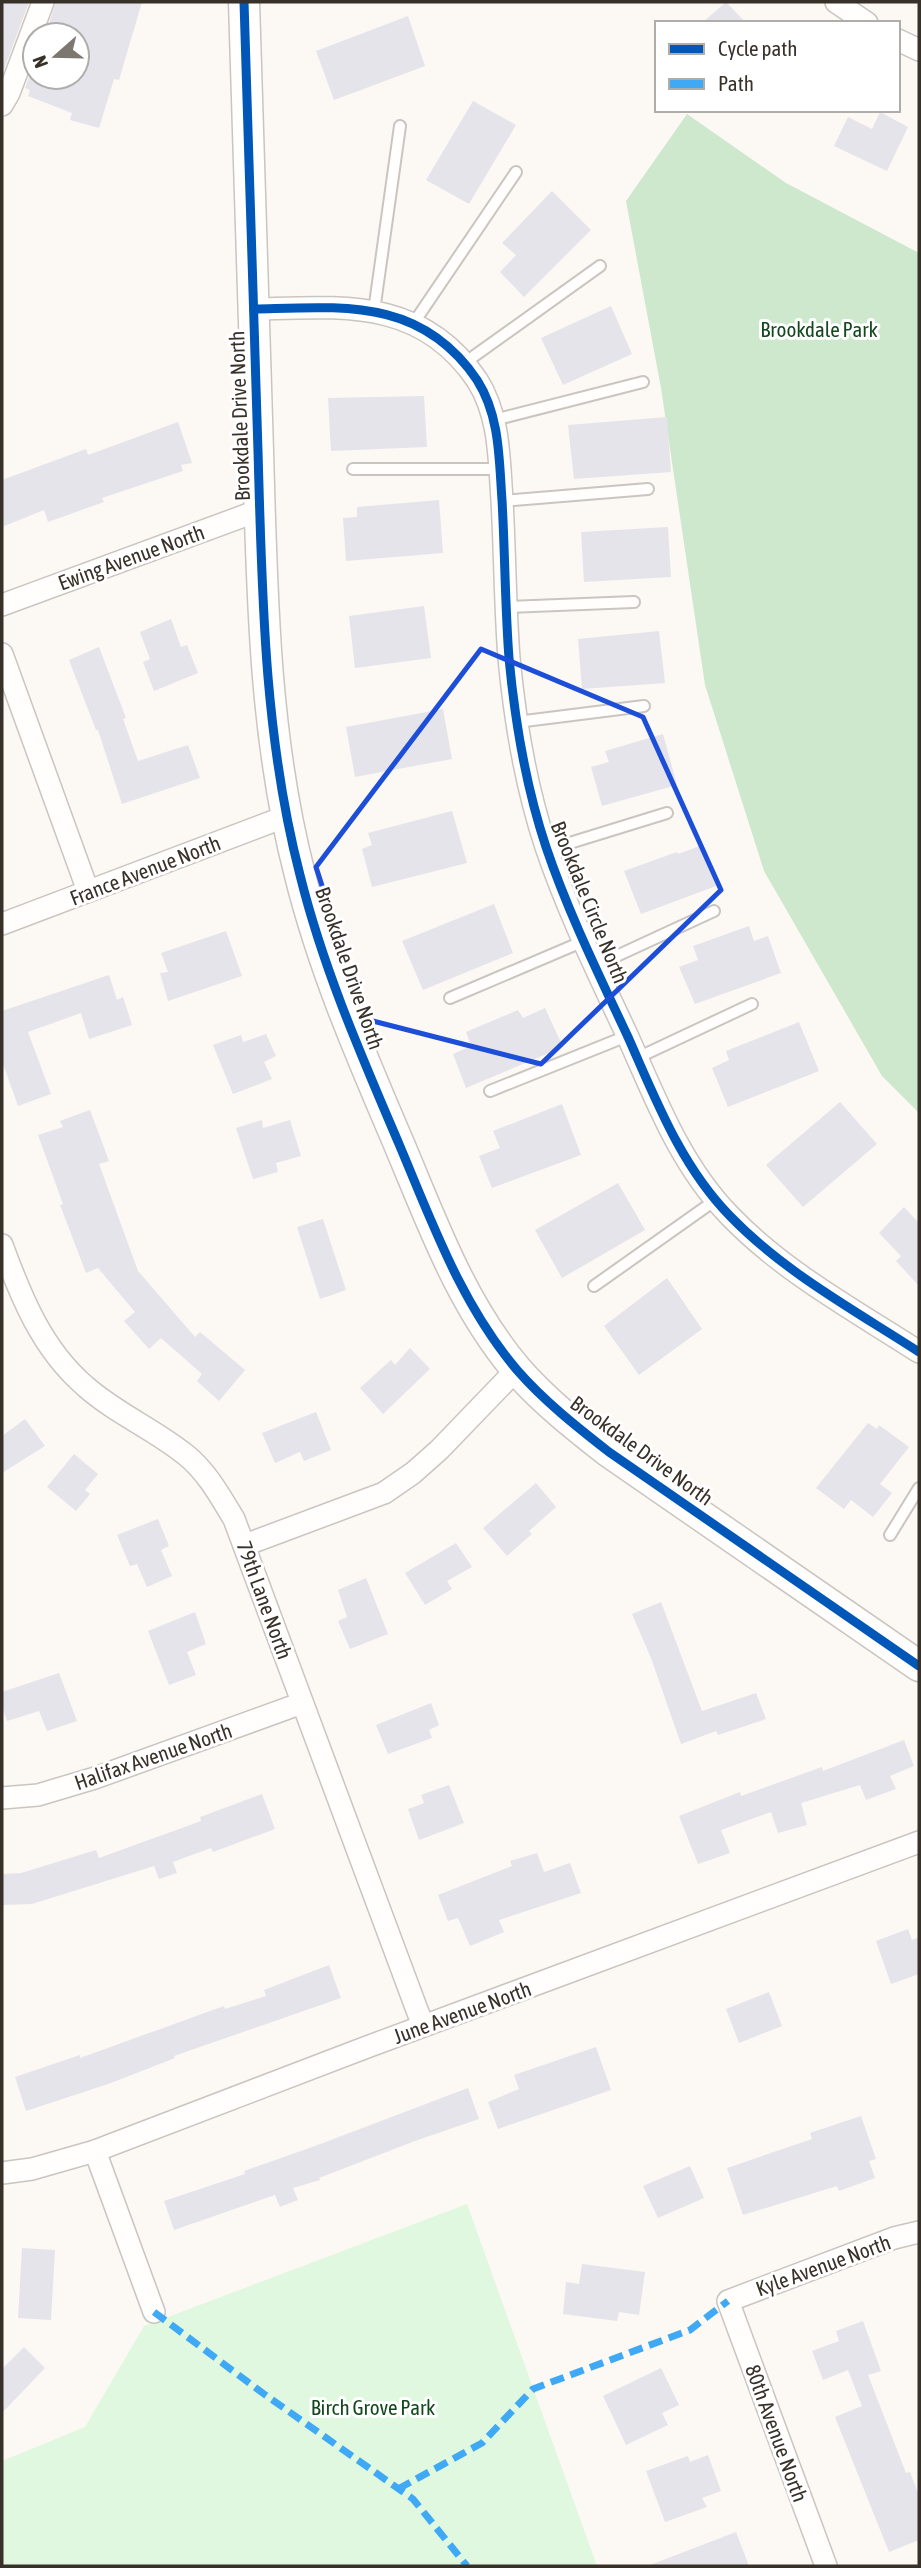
<svg xmlns="http://www.w3.org/2000/svg" width="921" height="2568" font-family="'Asap Condensed',sans-serif">
<style>
.green{fill:#e0f8df}
.forest{fill:#cee8cd}
.building{fill:#e6e4eb}
.lines{fill:none;stroke-linecap:round;stroke-linejoin:round}
.lane-casing{stroke:#cac5c0;stroke-width:14}
.street-casing{stroke:#cac5c0;stroke-width:24}
.secondary-casing{stroke:#cac5c0;stroke-width:33}
.lane{stroke:#fffefd;stroke-width:10}
.street{stroke:#fffefd;stroke-width:21}
.secondary{stroke:#fffefd;stroke-width:30}
.quiet{stroke:#3fa9f5;stroke-width:7;stroke-dasharray:14 7;stroke-linecap:butt}
.cycleway-casing{stroke:#fff;stroke-width:13}
.cycleway{stroke:#0057b8;stroke-width:9}
.marked{fill:none;stroke:#1d4ed8;stroke-width:5;stroke-linejoin:round}
.labels{text-anchor:middle;dominant-baseline:central;stroke-width:6;stroke-linejoin:round;paint-order:stroke}
.park-label{font-size:21px;fill:#13471d;stroke:#fff}
.street-label{font-size:21px;fill:#373129;stroke:#fff}
</style>
<rect width="100%" height="100%" fill="#fcf8f4"/>
<!-- green -->
<path class="green" d="M467 2204 597 2566H2V2461L85 2427 144 2326Z"/>
<!-- forest -->
<path class="forest" d="M687 114 786 183 919 253V1113L882 1076 764 871 705 685 661 388 626 201Z"/>
<!-- building -->
<g class="building">
<path d="M2 2H29L2 75Z"/>
<path d="M56 2H142L119 80 114 79 99 128 70 120 72 113 28 96 30 90 25 88 35 61V77H77V35H45Z"/>
<path d="M726 2 746 23H702Z"/>
<path d="M408 16 425 66 334 100 316 51Z"/>
<path d="M473 101 516 125 469 204 426 180Z"/>
<path d="M880 112 908 127 887 171 834 146 848 117 872 129Z"/>
<path d="M552 191 591 230 524 297 500 272 516 255 502 243Z"/>
<path d="M611 306 632 354 563 385 541 338Z"/>
<path d="M424 396 427 447 331 451 328 398Z"/>
<path d="M667 417 671 472 574 479 568 425Z"/>
<path d="M178 422 192 463 181 465 183 471 102 498 104 502 48 522 44 510 2 527V480L86 449 88 455Z"/>
<path d="M439 500 443 553 346 561 343 518 357 517V507Z"/>
<path d="M668 527 671 577 584 582 581 532Z"/>
<path d="M424 606 431 658 355 668 349 616Z"/>
<path d="M171 619 181 647 187 645 198 673 154 691 143 662 150 659 140 632Z"/>
<path d="M659 631 665 683 582 689 578 639Z"/>
<path d="M99 647 126 718 123 719 138 761 188 745 200 778 122 804 98 730H96L69 660Z"/>
<path d="M443 709 452 759 355 777 346 727Z"/>
<path d="M663 734 677 785 602 806 591 767 609 762 605 751Z"/>
<path d="M452 811 467 863 372 887 362 849 372 845 368 833Z"/>
<path d="M700 846 716 886 641 914 624 871 677 852 678 854Z"/>
<path d="M494 904 513 953 423 990 402 941Z"/>
<path d="M749 926 754 941 768 936 781 973 695 1004 679 967 698 960 693 946Z"/>
<path d="M226 931 242 976 168 1001 160 973 168 972 161 953Z"/>
<path d="M109 975 117 1000 123 997 132 1025 89 1039 81 1013 28 1032 51 1094 18 1106 2 1061V1011Z"/>
<path d="M545 1008 563 1047 466 1088 453 1054 471 1046 466 1032 518 1010 523 1018Z"/>
<path d="M799 1022 819 1071 728 1107 712 1068 729 1060 726 1051Z"/>
<path d="M266 1034 276 1056 264 1062 272 1079 233 1094 213 1045 241 1035 243 1042Z"/>
<path d="M840 1102 877 1144 803 1207 766 1165Z"/>
<path d="M562 1104 581 1155 492 1188 479 1156 500 1148 493 1131Z"/>
<path d="M90 1110 109 1161 99 1164 138 1271 195 1337 200 1332 245 1370 219 1401 197 1381 202 1374 161 1338 149 1349 124 1321 135 1312 98 1268 86 1273 60 1205 63 1204 38 1135 63 1127 60 1121Z"/>
<path d="M262 1120 263 1128 290 1120 301 1156 276 1163 278 1172 253 1179 236 1128Z"/>
<path d="M618 1183 645 1230 562 1278 535 1230Z"/>
<path d="M904 1207 919 1223V1286L896 1261 901 1256 879 1233Z"/>
<path d="M323 1219 346 1290 320 1299 297 1227Z"/>
<path d="M667 1278 702 1329 639 1375 604 1326Z"/>
<path d="M410 1348 430 1369 383 1414 360 1388 391 1360 395 1365Z"/>
<path d="M316 1412 331 1450 304 1461 300 1452 275 1463 262 1433Z"/>
<path d="M25 1419 45 1446 2 1473V1436Z"/>
<path d="M868 1423 877 1429 879 1425 909 1447 880 1484 892 1493 873 1517 851 1500 844 1509 816 1488Z"/>
<path d="M74 1454 98 1474 85 1490 90 1494 76 1511 47 1487Z"/>
<path d="M536 1483 556 1507 529 1531 532 1534 507 1556 483 1528Z"/>
<path d="M158 1519 169 1546 161 1550 172 1576 147 1587 137 1564 130 1566 117 1535Z"/>
<path d="M456 1543 472 1567 447 1581 452 1589 425 1605 405 1573Z"/>
<path d="M366 1578 388 1634 350 1649 338 1621 347 1617 338 1590Z"/>
<path d="M661 1602 702 1711 756 1693 766 1719 718 1735 716 1731 681 1744 651 1658 632 1614Z"/>
<path d="M195 1612 206 1644 187 1652 196 1675 169 1685 148 1631Z"/>
<path d="M59 1673 77 1721 47 1731 39 1711 7 1721 2 1705V1692Z"/>
<path d="M431 1703 439 1725 429 1730 432 1738 388 1754 376 1725Z"/>
<path d="M904 1740 914 1766 890 1776 896 1789 866 1800 860 1785 801 1803 807 1825 778 1833 771 1812 721 1830 730 1853 698 1864 679 1816 740 1792 741 1796 822 1767 823 1771Z"/>
<path d="M449 1785 464 1823 419 1840 408 1809 424 1803 421 1795Z"/>
<path d="M262 1794 275 1829 213 1852 211 1848 173 1862 177 1873 159 1879 154 1866 32 1904 2 1905V1874L21 1873 96 1850 99 1858 201 1821 200 1817Z"/>
<path d="M537 1853 544 1872 570 1863 581 1893 499 1920 504 1932 470 1946 458 1918 448 1921 438 1895 512 1866 510 1861Z"/>
<path d="M908 1929 912 1940 919 1937V1974L891 1984 876 1941Z"/>
<path d="M329 1965 341 1998 174 2056 175 2058 111 2083 26 2111 15 2077 80 2055V2058L224 2006 225 2009 266 1996 264 1990Z"/>
<path d="M769 1992 782 2026 739 2043 726 2009Z"/>
<path d="M596 2047 611 2090 498 2129 488 2102 519 2089 514 2075Z"/>
<path d="M468 2088 479 2119 415 2141 319 2178 320 2180 293 2188 298 2200 280 2207 275 2195 174 2230 164 2201 245 2174 244 2171 315 2146Z"/>
<path d="M861 2116 876 2159 869 2161 875 2178 839 2191 837 2186 743 2215 727 2168 812 2139 810 2133Z"/>
<path d="M690 2166 704 2198 658 2218 643 2186Z"/>
<path d="M22 2248 55 2250 51 2320 18 2318Z"/>
<path d="M582 2264 645 2272 639 2315 619 2312 617 2321 563 2314 566 2282 579 2284Z"/>
<path d="M863 2321 881 2371 868 2375 906 2473 910 2472 919 2496V2540L889 2552 835 2417 862 2406 848 2370 823 2380 812 2351 839 2341 836 2331Z"/>
<path d="M24 2347 45 2368 2 2413V2369Z"/>
<path d="M661 2368 679 2405 662 2413 668 2425 626 2445 603 2396Z"/>
<path d="M708 2455 721 2491 702 2498 707 2507 665 2522 646 2471 688 2456 690 2462Z"/>
<path d="M736 2532 749 2566H651L650 2565Z"/>
</g>
<g class="lines">
<defs>
<g id="lane">
<path d="M374 311 400 126"/>
<path d="M413 324 516 172"/>
<path d="M463 364 600 266"/>
<path d="M494 420 643 382"/>
<path d="M353 469H501"/>
<path d="M502 501 648 489"/>
<path d="M507 607 634 602"/>
<path d="M517 722 644 706"/>
<path d="M547 850 667 813"/>
<path d="M595 966 714 911"/>
<path d="M450 998 584 941"/>
<path d="M637 1058 752 1004"/>
<path d="M490 1091 627 1036"/>
<path d="M594 1286 717 1199"/>
<path d="M890 1535 919 1488"/>
</g>
<g id="street">
<path d="M836 2 867 23"/>
<path d="M898 40 919 50"/>
<path d="M2 105 9 93 43 2"/>
<path d="M254 309C341 307 421 297 477 380 500 416 499 459 502 500 505 553 505 606 509 658 515 722 526 787 546 847 568 912 599 975 628 1037 656 1100 681 1166 730 1216 784 1272 854 1310 919 1352"/>
<path d="M2 605 260 510"/>
<path d="M2 654 88 891"/>
<path d="M2 924 287 816"/>
<path d="M2 1245C21 1297 42 1349 85 1386 115 1413 154 1429 186 1455 207 1472 220 1496 234 1519L423 2026"/>
<path d="M245 1545 384 1493 413 1473 439 1450 517 1369"/>
<path d="M2 1798 38 1795 95 1778 302 1703"/>
<path d="M95 2151 154 2312"/>
<path d="M2 2173 32 2169 95 2151 367 2047 919 1842"/>
<path d="M826 2566 728 2301 894 2238 919 2232"/>
</g>
<path id="secondary" d="M244 2C249 152 253 302 258 451 262 593 264 737 300 875 323 968 361 1055 399 1144 432 1222 461 1304 517 1370 544 1401 577 1427 609 1452L919 1666"/>
</defs>
<!-- lane casing -->
<use href="#lane" class="lane-casing"/>
<!-- street casing -->
<use href="#street" class="street-casing"/>
<!-- secondary casing -->
<use href="#secondary" class="secondary-casing"/>
<!-- lane -->
<use href="#lane" class="lane"/>
<!-- street -->
<use href="#street" class="street"/>
<!-- secondary -->
<use href="#secondary" class="secondary"/>
<!-- quiet -->
<g class="quiet">
<path d="M154 2312 264 2394 413 2499 467 2566"/>
<path d="M398 2489 482 2443 533 2389 690 2330 728 2301"/>
</g>
<defs>
<g id="cycleway">
<path d="M244 2C249 152 253 302 258 451 262 593 264 737 300 875 323 968 361 1055 399 1144 432 1222 461 1304 517 1370 544 1401 577 1427 609 1452L919 1666"/>
<path d="M254 309C341 307 421 297 477 380 500 416 499 459 502 500 505 553 505 606 509 658 515 722 526 787 546 847 568 912 599 975 628 1037 656 1100 681 1166 730 1216 784 1272 854 1310 919 1352"/>
</g>
</defs>
<!-- cycleway casing -->
<use href="#cycleway" class="cycleway-casing"/>
<!-- cycleway -->
<use href="#cycleway" class="cycleway"/>
</g>
<!-- marked area -->
<path class="marked" d="M481 649 643 717 721 890 541 1064 365 1019 316 867Z"/>
<g class="labels">
<!-- park labels -->
<g class="park-label">
<text x="819" y="329">Brookdale Park</text>
<text x="373" y="2407">Birch Grove Park</text>
</g>
<!-- street labels -->
<g class="street-label">
<text transform="translate(239 416) rotate(-92)">Brookdale Drive North</text>
<text transform="translate(131 557) rotate(-20)">Ewing Avenue North</text>
<text transform="translate(145 870) rotate(-21)">France Avenue North</text>
<text transform="translate(590 902) rotate(68)">Brookdale Circle North</text>
<text transform="translate(350 968) rotate(71)">Brookdale Drive North</text>
<text transform="translate(642 1450) rotate(36)">Brookdale Drive North</text>
<text transform="translate(265 1600) rotate(70)">79th Lane North</text>
<text transform="translate(153 1756) rotate(-19)">Halifax Avenue North</text>
<text transform="translate(462 2012) rotate(-20)">June Avenue North</text>
<text transform="translate(823 2265) rotate(-20)">Kyle Avenue North</text>
<text transform="translate(777 2433) rotate(70)">80th Avenue North</text>
</g>
</g>
<!-- border -->
<rect width="921" height="2568" fill="none" stroke="#373129" stroke-width="7"/>
<!-- legend -->
<rect x="655" y="21" width="245" height="91" fill="#ffffff" stroke="#afada9" stroke-width="2"/>
<rect x="669" y="44" width="35" height="10" fill="#0057b8" stroke="#afada9" stroke-width="2"/>
<text x="718" y="56" font-size="21" fill="#373129">Cycle path</text>
<rect x="669" y="79" width="35" height="10" fill="#3fa9f5" stroke="#afada9" stroke-width="2"/>
<text x="718" y="91" font-size="21" fill="#373129">Path</text>
<!-- north arrow -->
<g transform="translate(56 56) rotate(250)"><circle r="33" fill="#ffffff" stroke="#afada9" stroke-width="2"/>
<path d="M0-5L12 26L0 18L-12 26Z" fill="#7c7770"/>
<text y="-10" font-size="19" font-weight="bold" text-anchor="middle" fill="#373129">N</text>
</g>
</svg>
